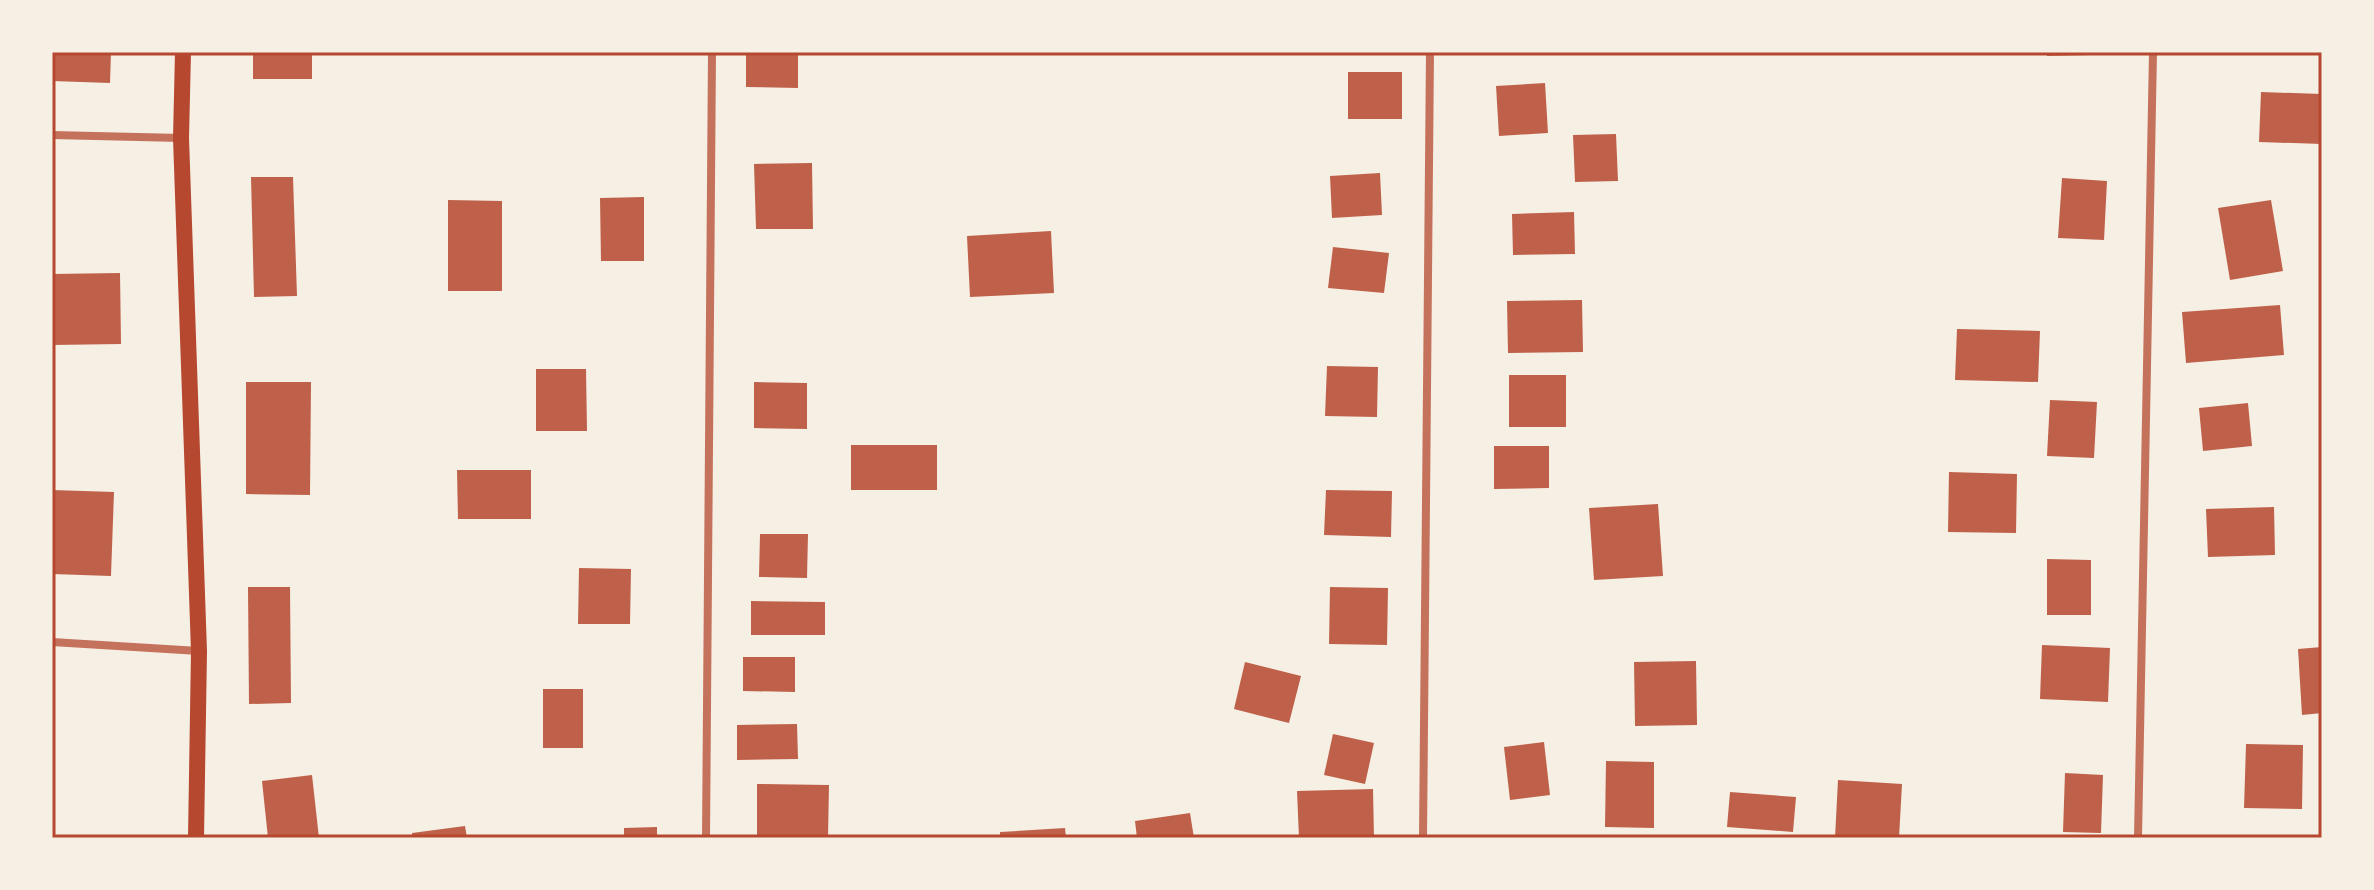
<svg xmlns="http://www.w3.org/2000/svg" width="2374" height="890" font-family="Merriweather,serif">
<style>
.building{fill:#bf614a}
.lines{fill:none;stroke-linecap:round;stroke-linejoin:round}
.minor{stroke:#c5725c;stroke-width:8}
.secondary{stroke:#b5482f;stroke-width:16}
.neatline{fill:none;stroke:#b5482f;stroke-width:3}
</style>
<rect width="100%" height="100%" fill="#f6efe4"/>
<!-- building -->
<g class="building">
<path d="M52 52H111L110 83 52 81Z"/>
<rect x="253" y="52" width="59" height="27"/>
<path d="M746 52H798V88L746 87Z"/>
<path d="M2047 52H2090V55L2047 56Z"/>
<rect x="1348" y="72" width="54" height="47"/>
<path d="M1545 83 1548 133 1499 136 1496 86Z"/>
<path d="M2261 92 2322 94V144L2259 142Z"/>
<path d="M1616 134 1618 181 1575 182 1573 135Z"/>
<path d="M812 163 813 229H756L754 164Z"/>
<path d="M1380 173 1382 215 1332 218 1330 176Z"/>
<path d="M251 177H293L297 296 254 297Z"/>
<path d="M2062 178 2107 181 2104 240 2058 238Z"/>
<path d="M644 197V261H601L600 198Z"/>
<path d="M448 200 502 201V291H448Z"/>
<path d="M2271 200 2283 271 2230 280 2218 208Z"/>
<path d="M1574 212 1575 254 1513 255 1512 214Z"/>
<path d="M1051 231 1054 293 970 297 967 236Z"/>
<path d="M1333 247 1389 253 1384 293 1328 288Z"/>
<path d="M120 273 121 344 52 345V274Z"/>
<path d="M1582 300 1583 352 1508 353 1507 301Z"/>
<path d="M2280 305 2284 355 2186 363 2182 312Z"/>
<path d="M1957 329 2040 331 2038 382 1955 380Z"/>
<path d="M1327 366 1378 367 1377 417 1325 416Z"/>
<path d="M536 369H586L587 431H536Z"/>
<rect x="1509" y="375" width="57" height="52"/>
<path d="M246 382H311L310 495 246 494Z"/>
<path d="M754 382 807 383V429L754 428Z"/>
<path d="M2050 400 2097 402 2094 458 2047 456Z"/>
<path d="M2248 403 2252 446 2203 451 2199 408Z"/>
<rect x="851" y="445" width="86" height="45"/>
<path d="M1494 446H1549V488L1494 489Z"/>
<path d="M457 470H531V519H458Z"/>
<path d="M1949 472 2017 474 2016 533 1948 532Z"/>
<path d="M52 490 114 492 111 576 52 574Z"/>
<path d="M1326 490 1392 491 1391 537 1324 535Z"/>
<path d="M1658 504 1663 576 1594 580 1589 508Z"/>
<path d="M2274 507 2275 555 2208 557 2206 509Z"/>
<path d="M760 534H808L807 578 759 577Z"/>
<path d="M2047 559 2091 560V615H2047Z"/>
<path d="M579 568 631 569 630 624H578Z"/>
<path d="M248 587H290L291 703 249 704Z"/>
<path d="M1330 587 1388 588 1387 645 1329 644Z"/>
<path d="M751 601 825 602V635H751Z"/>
<path d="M2042 645 2110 648 2108 702 2040 699Z"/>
<path d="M2322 647V713L2302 715 2298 649Z"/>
<path d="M743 657H795V692L743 691Z"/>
<path d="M1696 661 1697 725 1635 726 1634 662Z"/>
<path d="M1245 662 1301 676 1289 723 1234 709Z"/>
<rect x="543" y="689" width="40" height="59"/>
<path d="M797 724 798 759 737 760V725Z"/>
<path d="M1333 734 1374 743 1365 784 1324 775Z"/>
<path d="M1544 742 1550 795 1510 800 1504 747Z"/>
<path d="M2246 744 2303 745 2302 809 2244 808Z"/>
<path d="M1606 761 1654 762V828L1605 827Z"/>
<path d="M2065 773 2103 775 2101 833 2063 832Z"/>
<path d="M312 775 319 838H268L262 781Z"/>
<path d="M1838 780 1902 784 1899 838H1835Z"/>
<path d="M757 784 829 785 828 838H757Z"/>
<path d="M1373 789 1374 838H1299L1297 791Z"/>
<path d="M1730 792 1796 797 1793 832 1727 827Z"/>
<path d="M1190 813 1194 838H1137L1135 821Z"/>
<path d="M465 826 467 838H412V833Z"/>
<path d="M657 827V838H624V828Z"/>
<path d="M1065 828 1066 838H1000V832Z"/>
</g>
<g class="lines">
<!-- minor -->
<g class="minor">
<path d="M52 135 181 138"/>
<path d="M52 642 199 651"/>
<path d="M706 838 712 52"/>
<path d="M1423 838 1430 52"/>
<path d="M2138 838 2153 52"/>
</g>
<!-- secondary -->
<path class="secondary" d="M183 52 181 138 199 651 196 838"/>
</g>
<!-- border -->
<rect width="2374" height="890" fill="none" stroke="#f6efe4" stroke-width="108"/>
<rect x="54" y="54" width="2266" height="782" class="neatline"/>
</svg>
